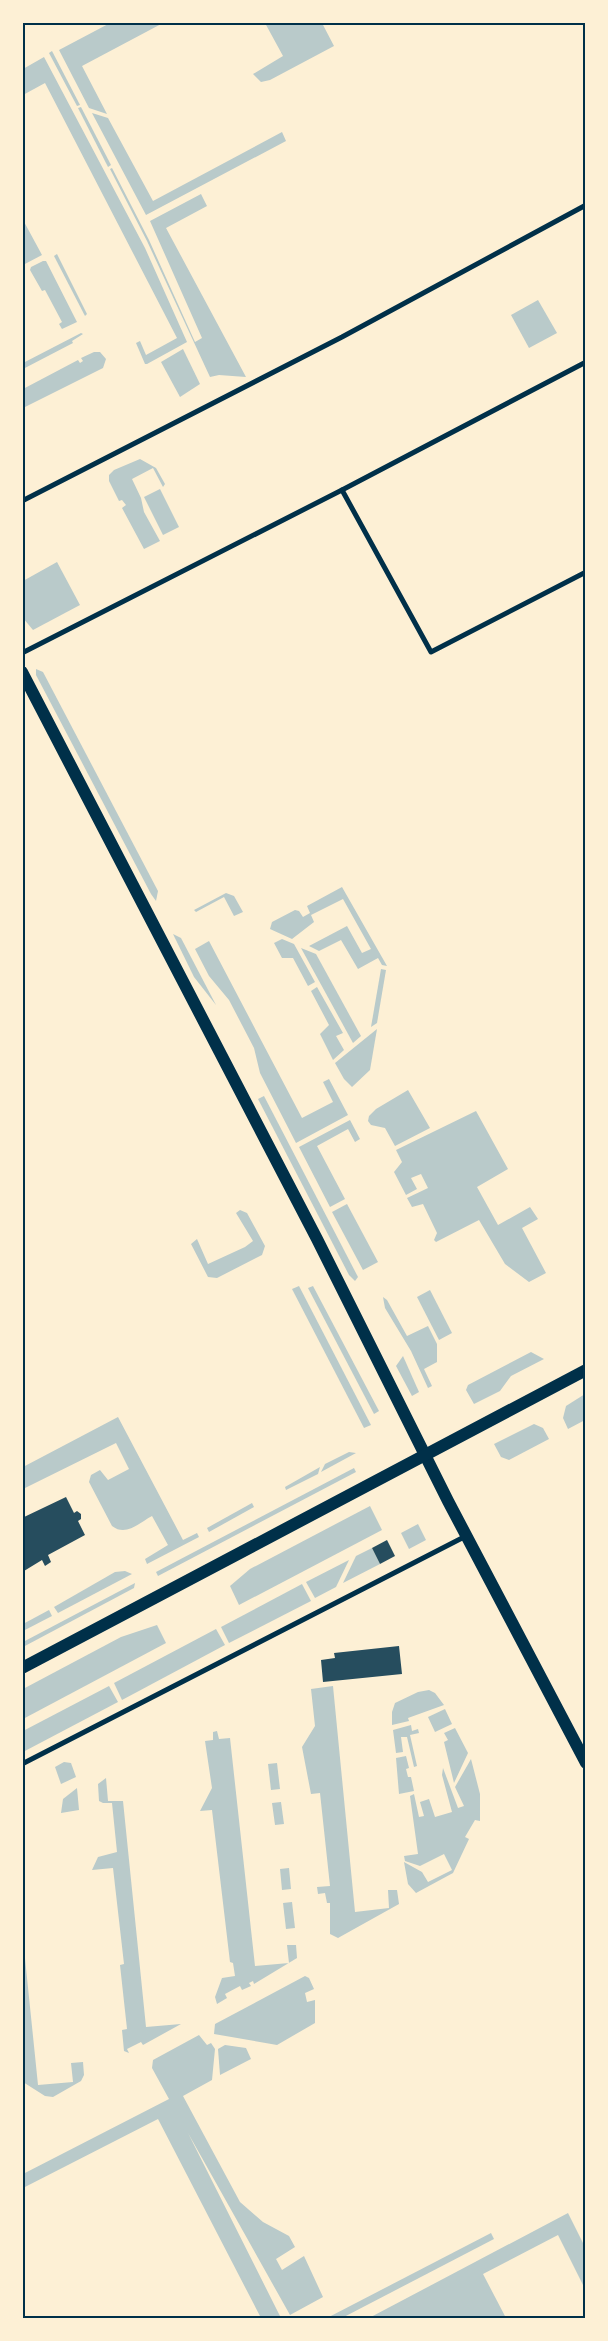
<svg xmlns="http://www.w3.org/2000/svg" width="608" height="2341" font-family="Arial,sans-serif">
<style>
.green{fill:#b9caca}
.building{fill:#264d5e}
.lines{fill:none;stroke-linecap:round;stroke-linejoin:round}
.minor{stroke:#003049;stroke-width:5}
.primary{stroke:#003049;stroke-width:12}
.neatline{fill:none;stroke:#003049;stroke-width:2}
</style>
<rect width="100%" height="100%" fill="#fdf0d5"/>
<!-- green -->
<g class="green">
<path d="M112 22 163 23 82 66 107 114 89 108 59 50Z"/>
<path d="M265 23H322L334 46 270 80 261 82 253 74 283 56Z"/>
<path d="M52 51 80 105 77 106 49 53Z"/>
<path d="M44 57 145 248 187 342 147 364H145L136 343 140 341 146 355 177 338 45 83 23 95V69Z"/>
<path d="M81 107 111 165 108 167 78 108Z"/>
<path d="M92 113 108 118 153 201 282 132 286 141 146 215Z"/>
<path d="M112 168 149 240 195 342 202 338 150 221 201 194 207 206 166 228 246 377 219 375 210 377 147 241 110 169Z"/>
<path d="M22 218 42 255 23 265 24 260Z"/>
<path d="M57 254 87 314 85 316 54 256Z"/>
<path d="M43 261H46L77 322 62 329 59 324 62 322 45 290 42 291 30 270 31 267Z"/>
<path d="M538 300 557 333 529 348 511 315Z"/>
<path d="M81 333 83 334 72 341 73 343 23 369V363Z"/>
<path d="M183 349 200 384 180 397 161 362Z"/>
<path d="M94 352H100L106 359 103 368 23 408V389L78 360 80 363 83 361 81 358Z"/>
<path d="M140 459 156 468 165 484 163 487 153 468 132 479 141 498 144 512 160 541 144 549 122 508 126 505 122 500 119 501 109 481V475L114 470Z"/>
<path d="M160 489 179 527 163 535 144 497Z"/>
<path d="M57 562 80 605 33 630 23 618V581Z"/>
<path d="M36 669 43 672 158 891 156 901 151 894 36 675Z"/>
<path d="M342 887 387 966 382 965 378 958 358 969 341 940 319 951 309 946 347 926 362 953 371 949 343 899 311 915 314 922 292 939 270 929 272 922 295 910 299 911 303 917 310 913 307 906Z"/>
<path d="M226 893 234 896 243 912 234 916 224 897 196 912 194 910Z"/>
<path d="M173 934 181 938 216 1005 194 977Z"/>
<path d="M282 939 294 944 315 982 308 986 293 958H282L274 943Z"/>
<path d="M209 941 302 1118 333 1102 323 1082 329 1079 348 1115 296 1143 260 1073 254 1048 229 1000 209 976 195 949Z"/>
<path d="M301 948 316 954 361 1036 353 1043Z"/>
<path d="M381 969 386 970 377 1023 371 1027Z"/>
<path d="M317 987 343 1033 336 1036 344 1050 333 1060 320 1034 329 1025 311 991Z"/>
<path d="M377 1029 370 1070 352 1087 344 1079 335 1063Z"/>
<path d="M408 1090 430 1128 395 1146 385 1128 371 1125 368 1121 369 1116 376 1109Z"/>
<path d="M264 1096 358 1277 355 1281 349 1275 258 1099Z"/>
<path d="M476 1111 508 1169 477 1187 498 1225 530 1207 538 1219 522 1228 546 1273 529 1282 505 1264 479 1220 436 1242 434 1240 437 1233 423 1204 412 1207 407 1198 428 1188 421 1174 411 1178 417 1189 406 1195 394 1172 402 1162 396 1150Z"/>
<path d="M350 1120 360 1139 355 1142 348 1129 317 1146 345 1199 330 1207 299 1147Z"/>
<path d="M347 1204 378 1262 363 1270 332 1212Z"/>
<path d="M240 1210 247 1213 265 1246 262 1255 217 1278 208 1277 191 1244 197 1239 208 1264 245 1247 253 1241 236 1213Z"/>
<path d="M299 1286 371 1425 364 1428 292 1289Z"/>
<path d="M313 1286 379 1411 374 1414 308 1288Z"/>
<path d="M430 1290 452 1333 439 1340 417 1297Z"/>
<path d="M383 1297 387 1300 407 1336 428 1326 437 1344V1362L424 1369 432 1386 428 1388 411 1351 385 1308Z"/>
<path d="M531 1352 544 1359 511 1376 500 1391 474 1404 466 1390 468 1385Z"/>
<path d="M403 1356 419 1392 412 1396 396 1366Z"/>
<path d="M585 1394V1420L568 1429 563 1418 566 1406Z"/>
<path d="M118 1417 183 1540 197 1533 199 1537 147 1564 145 1559 168 1545 152 1516C139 1523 126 1537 112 1526L89 1482 91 1475 100 1470 108 1480 129 1469 116 1443 23 1489V1467Z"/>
<path d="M534 1424 543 1428 549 1439 509 1460 501 1457 494 1444Z"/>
<path d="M349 1452 356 1453 321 1472 325 1464Z"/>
<path d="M320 1467 318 1474 286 1490 285 1487Z"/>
<path d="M354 1468 356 1472 158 1576 156 1572Z"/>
<path d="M252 1503 254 1507 209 1532 207 1528Z"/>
<path d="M370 1506 382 1530 239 1605 230 1586 250 1569Z"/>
<path d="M418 1524 426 1540 409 1549 401 1533Z"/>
<path d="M372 1548 380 1564 343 1583 356 1556Z"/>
<path d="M349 1560 336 1587 315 1598 306 1582Z"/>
<path d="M125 1571 132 1574 58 1613 54 1607 115 1572Z"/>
<path d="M135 1583 134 1588 23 1647V1642Z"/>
<path d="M302 1584 311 1601 229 1643 221 1627Z"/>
<path d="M49 1610 52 1616 23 1631V1624Z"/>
<path d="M157 1625 166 1643 23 1719V1689L121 1637Z"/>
<path d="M216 1629 225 1645 122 1700 114 1683Z"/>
<path d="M109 1686 118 1702 23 1752V1731Z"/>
<path d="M333 1686 355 1912 389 1908 388 1890H397L399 1904 338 1938 330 1934V1903H327L325 1893 318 1894 317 1887 330 1886 320 1793 311 1794 302 1747 315 1726 311 1689Z"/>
<path d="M429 1690 435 1693 444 1705 408 1718 409 1721 392 1725V1712L395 1703 418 1692Z"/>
<path d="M445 1709 452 1724 435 1732 428 1717Z"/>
<path d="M411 1725 412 1731 418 1729 419 1733 410 1735 417 1766 414 1767 407 1737H401L403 1752 396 1753 393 1730Z"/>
<path d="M455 1728 468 1753 454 1783 444 1742 448 1740 444 1733Z"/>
<path d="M217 1731 219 1739 230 1738 255 1966 289 1963 287 1945H296L297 1958 254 1984 253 1981 249 1983 251 1986 242 1990 240 1986 225 1994 227 1998 217 2004 215 1997 222 1978 235 1976 233 1963 230 1962 212 1810 200 1811 212 1788 205 1741 213 1740V1732Z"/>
<path d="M406 1756 409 1768 406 1769 408 1777H411L414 1791 399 1794 396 1758Z"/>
<path d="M471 1759 480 1794V1821L475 1820 465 1837 469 1839 453 1873 416 1893 408 1884 404 1862 422 1872 428 1882 452 1870 444 1854 420 1866 405 1861 404 1856 418 1854 410 1796 414 1794 419 1817 424 1816 420 1802 429 1799 435 1817 452 1812 442 1775 443 1768 458 1808 464 1806 455 1787Z"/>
<path d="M64 1762 71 1763 76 1777 61 1784 55 1767Z"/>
<path d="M277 1763 280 1789 271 1790 268 1764Z"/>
<path d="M106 1778 108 1801H123L146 2027 181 2024 143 2045 141 2042 127 2049 129 2053 124 2051 122 2030 127 2029 120 1965 124 1964 113 1868 92 1870 98 1857 117 1852 112 1803H103L99 1801 98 1784Z"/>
<path d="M77 1788 79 1810 61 1813 63 1799Z"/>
<path d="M281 1802 284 1824 275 1825 272 1803Z"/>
<path d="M289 1868 291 1889 282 1890 280 1869Z"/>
<path d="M292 1902 295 1928 286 1929 283 1903Z"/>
<path d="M22 1929 38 2085 73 2082 71 2063 83 2062 84 2075 81 2081 53 2097 45 2096 23 2082Z"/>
<path d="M305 1976 309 1978 314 1989 305 1993 307 2002 315 2000V2023L277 2045 214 2034 215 2024Z"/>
<path d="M199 2035 207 2045 211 2043 215 2049 212 2080 183 2096 240 2202 263 2222 289 2236 295 2247 276 2259 282 2270 304 2256 323 2297 290 2315 188 2133 281 2318H261L158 2119 23 2188V2174L169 2099 152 2068 153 2060Z"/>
<path d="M225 2045 246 2048 251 2059 220 2075 218 2049Z"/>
<path d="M568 2213 585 2247V2289L558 2235 483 2274 506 2318H369Z"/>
<path d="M491 2233 494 2239 342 2318H327Z"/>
</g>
<!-- building -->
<g class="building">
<path d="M66 1497 74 1513 77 1511 81 1514V1519L78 1521 85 1535 48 1555 51 1562 45 1566 42 1560 24 1571 22 1518Z"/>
<path d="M387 1540 395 1556 380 1564 372 1548Z"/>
<path d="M399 1646 402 1674 323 1682 321 1660 335 1658 334 1653Z"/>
</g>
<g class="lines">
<!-- minor -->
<g class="minor">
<path d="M342 490 431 652 586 572"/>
<path d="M22 501 342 337 586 205"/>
<path d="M22 653 342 490 586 362"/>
<path d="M22 1764 466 1536"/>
</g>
<!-- primary -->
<g class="primary">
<path d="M22 672 317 1239 448 1501 586 1763"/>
<path d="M22 1668 586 1370"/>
</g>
</g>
<!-- border -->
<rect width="608" height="2341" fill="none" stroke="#fdf0d5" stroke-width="48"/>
<rect x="24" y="24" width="560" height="2293" class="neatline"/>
</svg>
